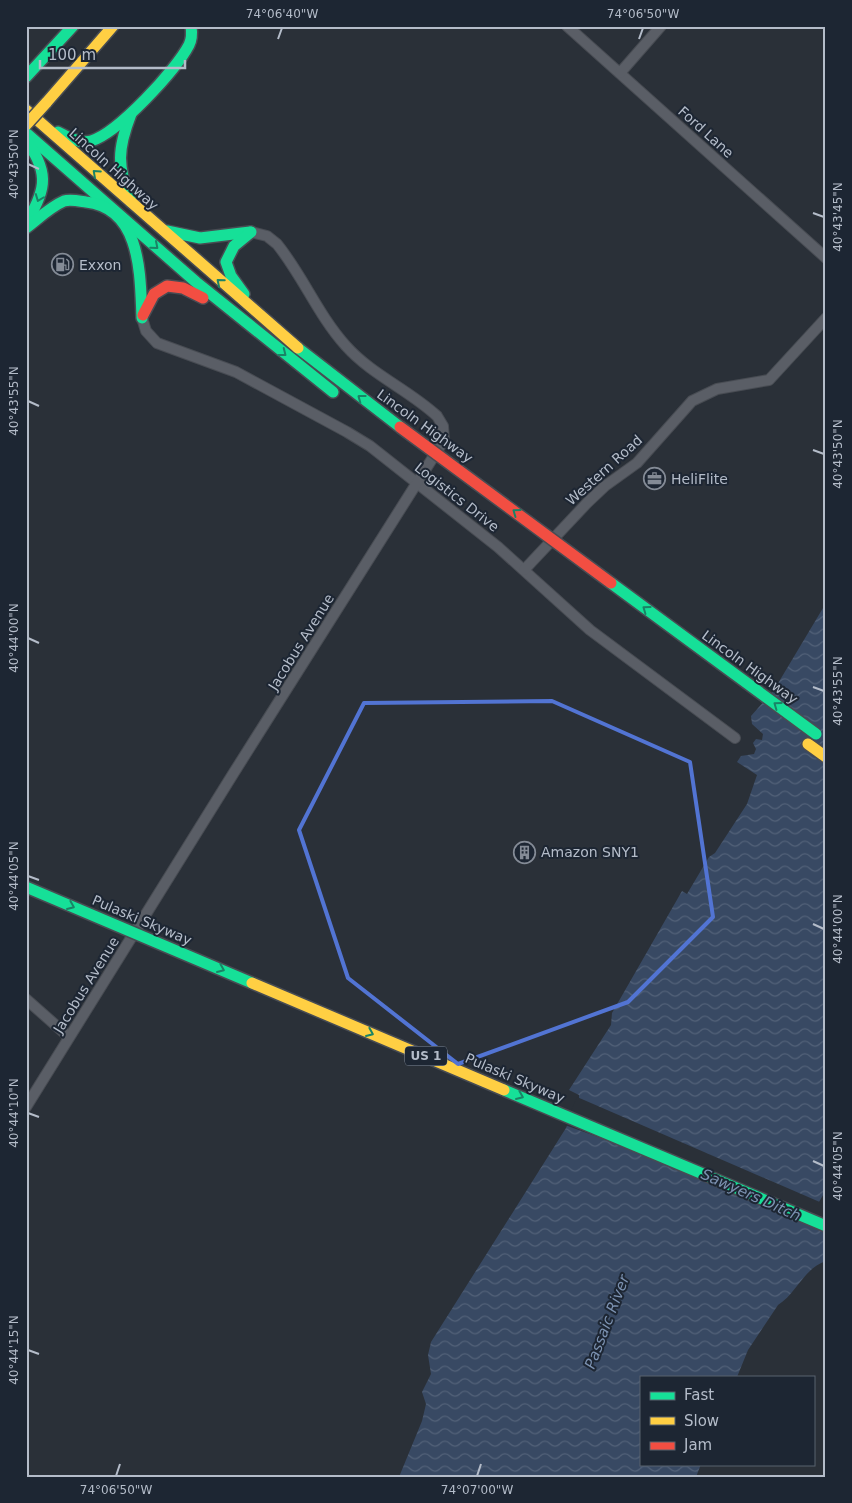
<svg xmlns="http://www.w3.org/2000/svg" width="852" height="1503" font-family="'DejaVu Sans',sans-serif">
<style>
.water{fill:url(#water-waves)}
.pier{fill:#2a3038}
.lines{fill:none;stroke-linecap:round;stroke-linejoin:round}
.street-casing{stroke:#484c53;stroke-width:12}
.fast-casing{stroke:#484c53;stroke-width:14}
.slow-casing{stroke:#484c53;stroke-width:14}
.jam-casing{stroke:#484c53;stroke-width:14}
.street{stroke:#5a5e66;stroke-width:10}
.fast{stroke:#16e098;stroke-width:11}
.slow{stroke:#ffcf43;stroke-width:11}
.jam{stroke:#f24e42;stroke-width:11}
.fast-bridge-casing{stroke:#484c53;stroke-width:14;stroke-linecap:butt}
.slow-bridge-casing{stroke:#484c53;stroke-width:14;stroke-linecap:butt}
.jam-bridge-casing{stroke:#484c53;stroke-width:14;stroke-linecap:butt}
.fast-bridge{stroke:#16e098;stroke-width:11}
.slow-bridge{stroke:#ffcf43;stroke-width:11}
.jam-bridge{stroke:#f24e42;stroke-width:11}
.oneway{stroke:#1a8366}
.marked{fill:none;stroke:#5274d3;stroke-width:4;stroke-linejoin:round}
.ticks{fill:none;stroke:#b4bcc9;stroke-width:2}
.labels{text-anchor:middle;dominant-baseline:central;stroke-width:4;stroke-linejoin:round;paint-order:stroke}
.shield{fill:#1d2633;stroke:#878f9c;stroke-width:1}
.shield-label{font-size:12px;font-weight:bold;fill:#b4bcc9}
.street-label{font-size:14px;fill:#b4bcc9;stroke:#1d2633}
.poi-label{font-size:14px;fill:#b4bcc9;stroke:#1d2633;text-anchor:start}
.water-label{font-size:15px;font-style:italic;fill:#7c92b1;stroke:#1d2633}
.neatline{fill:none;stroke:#b4bcc9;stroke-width:2}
.ticks-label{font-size:12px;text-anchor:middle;fill:#b4bcc9}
</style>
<defs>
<pattern id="water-waves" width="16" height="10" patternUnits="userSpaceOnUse" patternTransform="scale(1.25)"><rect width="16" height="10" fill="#384963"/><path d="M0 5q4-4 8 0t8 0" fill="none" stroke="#526178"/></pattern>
</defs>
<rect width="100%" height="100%" fill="#2a3038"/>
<!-- water -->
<path class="water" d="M826 603V1190L819 1202 816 1218 826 1229V1261C804 1268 796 1294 778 1305L748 1350 737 1377H641V1464H701L696 1477H399L422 1421 426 1404 422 1392 431 1374 428 1355 431 1342 566 1128 579 1098V1095L569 1090 611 1025 612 1013 682 891 687 894 709 857 715 853 747 804 757 775 737 762 741 756 754 754 756 749 753 743 756 739 762 740 763 734 752 724 751 716 774 690Z"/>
<!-- pier -->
<path class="pier" d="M577 1097 822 1203 819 1217 565 1125Z"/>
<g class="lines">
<defs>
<g id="street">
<path d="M567 26 826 258"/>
<path d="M620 73 661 26"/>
<path d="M142 318 146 331 157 343 236 372 347 432 370 446 498 547 590 630 735 738"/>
<path d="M524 570 587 503 605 486 637 463 692 401 717 389 769 380 826 318"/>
<path d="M26 999 69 1037"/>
<path d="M26 1107 233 774 444 440 443 426 437 416C409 390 372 375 346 346 318 315 303 276 277 244L267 236 251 232"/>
</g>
<g id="fast">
<path d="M26 77 73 26"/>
<path d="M131 114C117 150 117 166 131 202"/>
<path d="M58 132C67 137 80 144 91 141 118 133 176 70 189 45 192 39 192 33 191 26"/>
<path d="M26 133 196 282 333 392"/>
<path d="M26 224C44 191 51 176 28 143"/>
<path d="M26 228C38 219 50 207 64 201 70 199 79 201 86 202 142 208 140 276 142 318"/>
<path d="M167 231 200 238 250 232"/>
<path d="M244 294 231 276 226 262 234 246 251 232"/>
<path d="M298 348 400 427"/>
</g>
<g id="slow">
<path d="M46 103 113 26"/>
<path d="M26 110 298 348"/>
<path d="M808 744 826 757"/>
</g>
<path id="jam" d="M143 315 154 294 167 286 183 288 203 298"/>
</defs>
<!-- street casing -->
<use href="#street" class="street-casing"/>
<!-- fast casing -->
<use href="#fast" class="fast-casing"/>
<!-- slow casing -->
<use href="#slow" class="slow-casing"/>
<!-- jam casing -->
<use href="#jam" class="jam-casing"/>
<!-- street -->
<use href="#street" class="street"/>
<!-- fast -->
<use href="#fast" class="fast"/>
<!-- slow -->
<use href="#slow" class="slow"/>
<!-- jam -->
<use href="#jam" class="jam"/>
<defs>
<g id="fast-bridge">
<path d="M611 583 816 734"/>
<path d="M26 887 252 983"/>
<path d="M504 1090 826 1226"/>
</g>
<g id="slow-bridge">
<path d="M26 125 46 103"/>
<path d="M252 983 504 1090"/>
</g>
<path id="jam-bridge" d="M400 427 611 583"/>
</defs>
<!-- fast-bridge casing -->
<use href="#fast-bridge" class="fast-bridge-casing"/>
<!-- slow-bridge casing -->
<use href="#slow-bridge" class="slow-bridge-casing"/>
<!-- jam-bridge casing -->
<use href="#jam-bridge" class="jam-bridge-casing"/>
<!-- fast-bridge -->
<use href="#fast-bridge" class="fast-bridge"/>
<!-- slow-bridge -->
<use href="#slow-bridge" class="slow-bridge"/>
<!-- jam-bridge -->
<use href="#jam-bridge" class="jam-bridge"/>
</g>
<!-- one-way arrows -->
<defs><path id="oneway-chevron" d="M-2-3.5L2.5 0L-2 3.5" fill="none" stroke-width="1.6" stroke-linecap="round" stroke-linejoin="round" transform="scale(1.25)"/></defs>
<g class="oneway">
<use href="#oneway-chevron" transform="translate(96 173) rotate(-138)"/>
<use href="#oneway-chevron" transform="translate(39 198) rotate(111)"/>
<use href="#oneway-chevron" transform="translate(155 246) rotate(41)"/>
<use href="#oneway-chevron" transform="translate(220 282) rotate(-140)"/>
<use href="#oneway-chevron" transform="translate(283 353) rotate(38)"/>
<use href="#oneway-chevron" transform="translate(361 398) rotate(-143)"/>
<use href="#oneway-chevron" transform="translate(516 512) rotate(-144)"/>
<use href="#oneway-chevron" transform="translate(646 609) rotate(-144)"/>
<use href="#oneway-chevron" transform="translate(777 705) rotate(-144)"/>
<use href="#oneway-chevron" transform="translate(71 906) rotate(23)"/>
<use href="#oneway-chevron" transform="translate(221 969) rotate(23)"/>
<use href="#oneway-chevron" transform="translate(370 1033) rotate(23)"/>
<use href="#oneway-chevron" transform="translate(520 1096) rotate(23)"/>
</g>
<!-- marked area -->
<path class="marked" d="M552 701 690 762 713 917 628 1002 458 1064 348 978 299 830 364 703Z"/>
<!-- ticks -->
<path class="ticks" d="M278 39 282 28M639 39 643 28M28 164 39 169M813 213 824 217M28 401 39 406M813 450 824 454M28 638 39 643M813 687 824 691M28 876 39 880M813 924 824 929M28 1113 39 1117M813 1161 824 1166M28 1350 39 1354M116 1476 120 1464M477 1476 481 1464"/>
<!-- icons -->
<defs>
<symbol id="fuel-ring" viewBox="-11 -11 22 22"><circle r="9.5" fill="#1d2633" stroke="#848b96" stroke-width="1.5"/><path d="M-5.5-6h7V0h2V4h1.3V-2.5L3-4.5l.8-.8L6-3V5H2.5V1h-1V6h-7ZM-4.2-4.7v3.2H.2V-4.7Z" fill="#848b96"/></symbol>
<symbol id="office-ring" viewBox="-11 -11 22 22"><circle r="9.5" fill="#1d2633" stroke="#848b96" stroke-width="1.5"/><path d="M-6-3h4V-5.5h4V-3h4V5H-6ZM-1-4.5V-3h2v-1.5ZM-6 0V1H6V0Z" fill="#848b96"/></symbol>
<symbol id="building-ring" viewBox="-11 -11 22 22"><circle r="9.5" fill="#1d2633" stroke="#848b96" stroke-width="1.5"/><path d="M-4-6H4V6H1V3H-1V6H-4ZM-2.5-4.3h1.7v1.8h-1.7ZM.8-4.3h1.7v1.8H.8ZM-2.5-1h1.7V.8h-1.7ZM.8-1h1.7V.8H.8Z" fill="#848b96"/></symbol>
</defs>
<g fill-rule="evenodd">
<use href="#fuel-ring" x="50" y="252" width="25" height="25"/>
<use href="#office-ring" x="642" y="466" width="25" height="25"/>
<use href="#building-ring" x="512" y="840" width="25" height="25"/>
</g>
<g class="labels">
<!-- shield labels -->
<rect class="shield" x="405" y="1046.5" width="42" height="19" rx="4"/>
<g class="shield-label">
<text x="426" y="1056">US 1</text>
</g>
<!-- street labels -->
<g class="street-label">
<text transform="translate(706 132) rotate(42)">Ford Lane</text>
<text transform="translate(114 169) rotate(42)">Lincoln Highway</text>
<text transform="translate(425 426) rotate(36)">Lincoln Highway</text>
<text transform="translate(604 470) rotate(-42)">Western Road</text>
<text transform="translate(457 497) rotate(38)">Logistics Drive</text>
<text transform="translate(301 642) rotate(-58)">Jacobus Avenue</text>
<text transform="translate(750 667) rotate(36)">Lincoln Highway</text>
<text transform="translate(142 920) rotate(23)">Pulaski Skyway</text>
<text transform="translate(86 985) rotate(-58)">Jacobus Avenue</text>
<text transform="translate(515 1078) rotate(23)">Pulaski Skyway</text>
</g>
<!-- poi labels -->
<g class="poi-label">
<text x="79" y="265">Exxon</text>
<text x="671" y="479">HeliFlite</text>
<text x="541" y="852">Amazon SNY1</text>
</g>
<!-- water labels -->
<g class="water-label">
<text transform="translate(751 1195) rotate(24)">Sawyers Ditch</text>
<text transform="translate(607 1322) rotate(-69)">Passaic River</text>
</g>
</g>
<!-- border -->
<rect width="852" height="1503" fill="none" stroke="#1d2633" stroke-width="55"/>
<!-- legend -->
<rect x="640" y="1376" width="175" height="90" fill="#1d2633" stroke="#59626f"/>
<rect x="650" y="1392" width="25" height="8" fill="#16e098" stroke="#59626f"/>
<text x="684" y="1400" font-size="15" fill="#b4bcc9">Fast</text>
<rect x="650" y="1417" width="25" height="8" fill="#ffcf43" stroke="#59626f"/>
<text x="684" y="1426" font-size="15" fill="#b4bcc9">Slow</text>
<rect x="650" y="1442" width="25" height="8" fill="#f24e42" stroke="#59626f"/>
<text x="684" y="1450" font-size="15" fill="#b4bcc9">Jam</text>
<!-- scale -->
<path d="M40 60v8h145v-8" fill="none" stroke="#b4bcc9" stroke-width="2.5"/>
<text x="48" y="60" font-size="15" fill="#b4bcc9" stroke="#1d2633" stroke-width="4" paint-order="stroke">100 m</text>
<rect x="28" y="28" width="796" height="1448" class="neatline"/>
<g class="ticks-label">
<text x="282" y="18">74°06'40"W</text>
<text x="643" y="18">74°06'50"W</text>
<text transform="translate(14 164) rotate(-90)" y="4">40°43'50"N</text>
<text transform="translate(838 217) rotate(-90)" y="4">40°43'45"N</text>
<text transform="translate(14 401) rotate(-90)" y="4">40°43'55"N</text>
<text transform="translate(838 454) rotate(-90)" y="4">40°43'50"N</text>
<text transform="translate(14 638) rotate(-90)" y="4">40°44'00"N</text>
<text transform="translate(838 691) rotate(-90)" y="4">40°43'55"N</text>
<text transform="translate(14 876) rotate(-90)" y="4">40°44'05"N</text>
<text transform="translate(838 929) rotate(-90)" y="4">40°44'00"N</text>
<text transform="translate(14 1113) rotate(-90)" y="4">40°44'10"N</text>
<text transform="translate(838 1166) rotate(-90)" y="4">40°44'05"N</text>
<text transform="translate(14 1350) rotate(-90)" y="4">40°44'15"N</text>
<text x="116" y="1494">74°06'50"W</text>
<text x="477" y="1494">74°07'00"W</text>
</g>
</svg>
